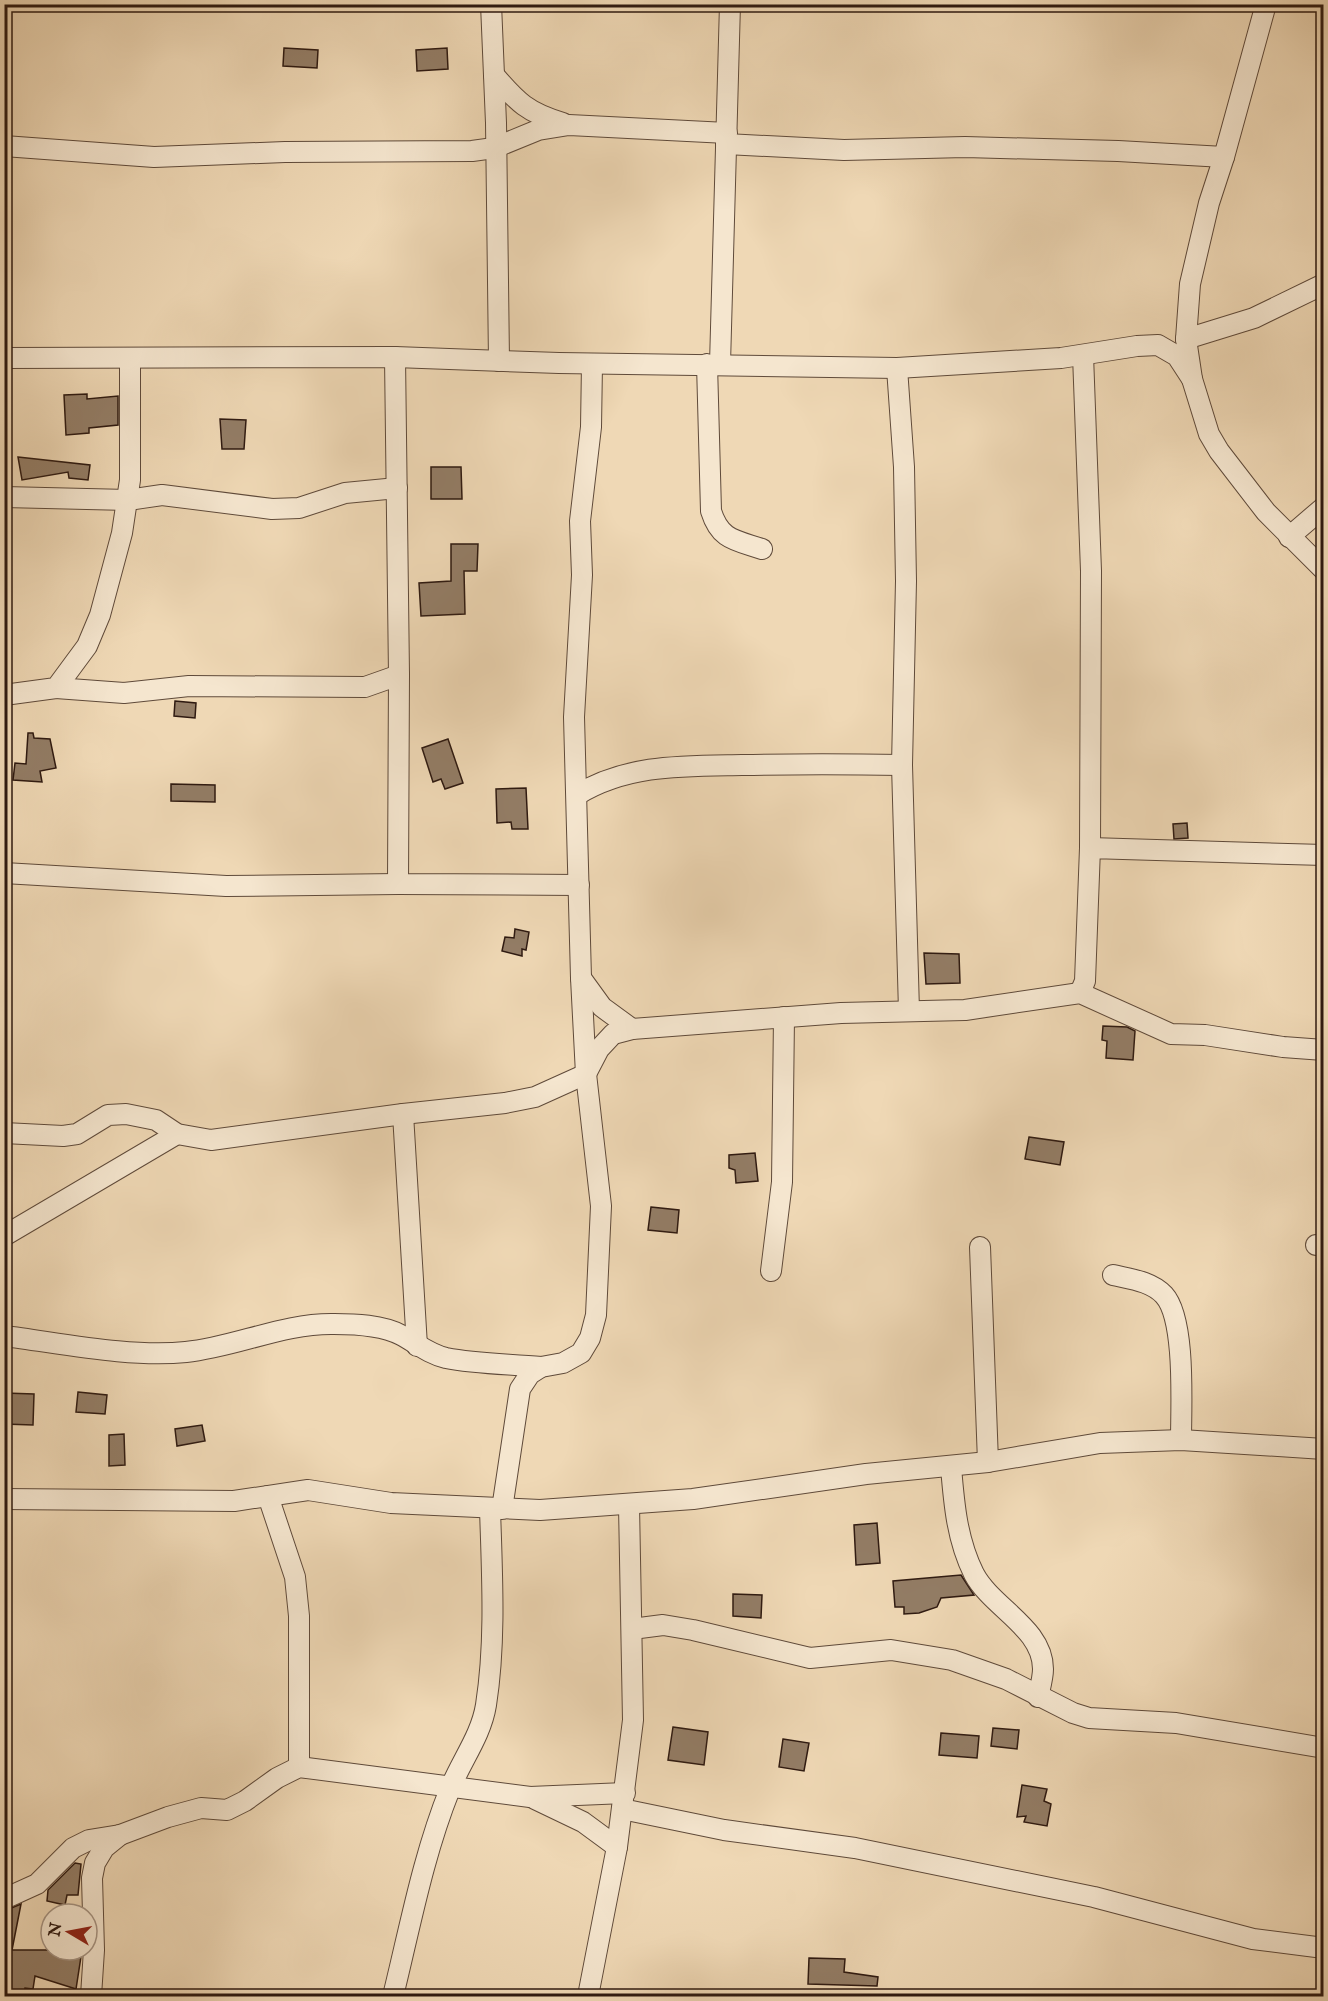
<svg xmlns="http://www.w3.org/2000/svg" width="1328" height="2001" font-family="'IM FELL English',serif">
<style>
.building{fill:#937d66;stroke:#2f1a11;stroke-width:1.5}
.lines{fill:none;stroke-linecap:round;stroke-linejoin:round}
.street-casing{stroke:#5f4a3a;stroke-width:22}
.street{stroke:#f5e6cf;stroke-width:20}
</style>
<rect width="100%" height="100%" fill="#efd8b5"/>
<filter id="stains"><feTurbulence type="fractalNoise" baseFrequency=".00333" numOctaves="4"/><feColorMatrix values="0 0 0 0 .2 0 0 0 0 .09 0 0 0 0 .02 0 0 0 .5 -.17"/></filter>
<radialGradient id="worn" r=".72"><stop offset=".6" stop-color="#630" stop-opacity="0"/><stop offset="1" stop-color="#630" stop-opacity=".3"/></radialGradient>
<!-- building -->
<g class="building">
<path d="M284 48 318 50 317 68 283 66Z"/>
<path d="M447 48 448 69 417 71 416 50Z"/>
<path d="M87 394V399L118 396V425L89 428V433L66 435 64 395Z"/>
<path d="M220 419 246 420 244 449H222Z"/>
<path d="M18 457 90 465 88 480 69 478 68 472 22 480Z"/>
<path d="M431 467H461L462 499H431Z"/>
<path d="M451 544H478L477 571H464L465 614 421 616 419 583 451 581Z"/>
<path d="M175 701 196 703 195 718 174 716Z"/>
<path d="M28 733H33L34 738 50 739 56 768 40 771 42 782 13 780 15 763 26 764Z"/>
<path d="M448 739 463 783 445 789 441 779 433 782 422 748Z"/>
<path d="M171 784 215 785V802L171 801Z"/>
<path d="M526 788 528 829H512L511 822 497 823 496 789Z"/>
<path d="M1187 823 1188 838 1174 839 1173 824Z"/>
<path d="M515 929 529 932 526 950 522 949V956L502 951 505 937 514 938Z"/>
<path d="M924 953 959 954 960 983 926 984Z"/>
<path d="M1103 1026 1127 1027 1135 1031 1133 1060 1106 1058 1107 1041 1102 1040Z"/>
<path d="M1029 1137 1064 1142 1060 1165 1025 1159Z"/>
<path d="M755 1153 758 1181 736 1183 735 1170 729 1168V1155Z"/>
<path d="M651 1207 679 1210 677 1233 648 1230Z"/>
<path d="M78 1392 107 1395 105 1414 76 1412Z"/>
<path d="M4 1393 34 1394 33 1425 4 1424Z"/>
<path d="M202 1425 205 1441 177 1446 175 1429Z"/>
<path d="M124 1434 125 1465 109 1466V1435Z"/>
<path d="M877 1523 880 1563 856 1565 854 1525Z"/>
<path d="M961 1575 974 1595 941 1598 937 1607 919 1613 904 1614V1607H895L893 1581Z"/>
<path d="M733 1594 762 1595 761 1618 733 1616Z"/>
<path d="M673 1727 708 1732 704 1765 668 1760Z"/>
<path d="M993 1728 1019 1730 1017 1749 991 1746Z"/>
<path d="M941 1733 979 1736 977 1758 939 1755Z"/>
<path d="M783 1739 809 1743 804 1771 779 1767Z"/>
<path d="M1022 1785 1047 1789 1044 1801 1051 1804 1047 1826 1024 1822 1026 1816 1017 1817Z"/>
<path d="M75 1863 81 1864 78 1895H67L65 1905 47 1901 48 1890Z"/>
<path d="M21 1904 12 1950H82L76 1989 35 1976 33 1989 25 1988 24 1996H4V1911Z"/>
<path d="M809 1958 845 1959 844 1972 878 1977 877 1986 808 1984Z"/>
</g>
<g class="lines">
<defs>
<g id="street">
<path d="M491 4 496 123 499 361"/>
<path d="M1266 4 1224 157 1209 203 1190 284 1186 339 1192 379 1209 434 1219 451 1266 512 1324 570"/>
<path d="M494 75C517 102 528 113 563 123"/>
<path d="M726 144 844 150 965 147 1118 151 1224 157"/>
<path d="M4 146 154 157 285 152 472 151 494 148 538 130 569 125 727 133"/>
<path d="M1186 339 1254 318 1324 284"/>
<path d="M1083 355 1091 571 1090 848"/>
<path d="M395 357 399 675 398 884 579 885"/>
<path d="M4 358 395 357 559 363 897 368 1061 358 1137 346 1158 345 1177 356 1192 379"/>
<path d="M707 364 711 511C720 540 735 540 762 549"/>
<path d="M720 364 730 4"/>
<path d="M897 368 904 467 906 581 902 765 909 1011"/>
<path d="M4 497 128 500 162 495 272 509 299 508 345 493 397 488"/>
<path d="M1289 537 1324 507"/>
<path d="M56 688 124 693 189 686 365 687 399 675"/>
<path d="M4 695 56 688 87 646 100 615 122 533 130 480V358"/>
<path d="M577 795C627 764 684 766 742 765 795 764 849 764 902 765"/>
<path d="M4 873 226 886 398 884"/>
<path d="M581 978 602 1007 632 1029"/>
<path d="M1080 993 1085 981 1090 848 1324 855"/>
<path d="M403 1114 417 1346"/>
<path d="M4 1133 63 1136 77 1134 108 1115 126 1114 156 1120 177 1134 211 1140 403 1114 505 1103 535 1097 586 1074 599 1049 613 1034 632 1029 841 1013 965 1010 1080 993 1171 1034 1205 1035 1283 1047 1324 1050"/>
<path d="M4 1236 177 1134"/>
<path d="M1316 1245H1324"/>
<path d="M980 1247 988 1462"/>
<path d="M771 1271 782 1182 784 1017"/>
<path d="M1113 1275C1130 1279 1151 1281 1164 1295 1186 1319 1181 1406 1181 1440"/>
<path d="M4 1336C60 1343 131 1358 186 1352 236 1347 283 1323 334 1324 355 1324 382 1325 401 1335 416 1343 429 1354 446 1358 476 1364 510 1364 541 1367"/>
<path d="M951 1467C954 1504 957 1540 974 1574 992 1608 1043 1628 1043 1669 1043 1678 1040 1688 1038 1697"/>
<path d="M268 1496 295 1577 299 1616V1767"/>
<path d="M4 1499 234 1501 308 1490 391 1503 540 1510 693 1499 866 1474 988 1462 1100 1443 1181 1440 1324 1449"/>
<path d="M502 1509 520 1389 530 1374 541 1367 563 1363 581 1353 590 1338 596 1315 601 1206 586 1074 581 978 574 717 582 575 580 521 591 427 592 364"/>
<path d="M632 1629 663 1625 693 1630 810 1658 891 1650 952 1660 1006 1679 1073 1713 1089 1718 1176 1723 1324 1748"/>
<path d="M535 1799 583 1822 617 1847"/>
<path d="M622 1809 724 1830 855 1848 1094 1897 1253 1939 1324 1948"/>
<path d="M4 1899 37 1884 73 1848 89 1840 120 1835 168 1817 201 1808 227 1810 245 1801 277 1778 299 1767 530 1797 625 1793"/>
<path d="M91 1996 94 1950 92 1878 95 1863 104 1848 120 1835"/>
<path d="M393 1996C410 1927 423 1856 450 1789 461 1761 481 1736 486 1705 496 1641 492 1574 490 1509"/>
<path d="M588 1996 617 1847 633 1720 629 1505"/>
</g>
</defs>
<!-- street casing -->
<use href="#street" class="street-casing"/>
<!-- street -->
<use href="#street" class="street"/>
</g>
<!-- margin -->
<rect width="1328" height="2001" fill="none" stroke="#efd8b5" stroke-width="24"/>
<rect x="6" y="6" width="1316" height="1989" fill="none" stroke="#2f1a11" stroke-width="3"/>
<rect x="12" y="12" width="1304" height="1977" fill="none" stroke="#2f1a11" stroke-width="1.5"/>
<!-- north arrow -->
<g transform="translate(69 1932) rotate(280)"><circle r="28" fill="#f5e6cf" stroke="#a69483" stroke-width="1.5"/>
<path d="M0-4.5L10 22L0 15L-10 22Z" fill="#8f2418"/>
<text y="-9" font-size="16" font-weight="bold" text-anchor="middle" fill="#2f1a11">N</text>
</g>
<rect width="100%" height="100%" filter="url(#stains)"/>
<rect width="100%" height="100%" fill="url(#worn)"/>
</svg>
